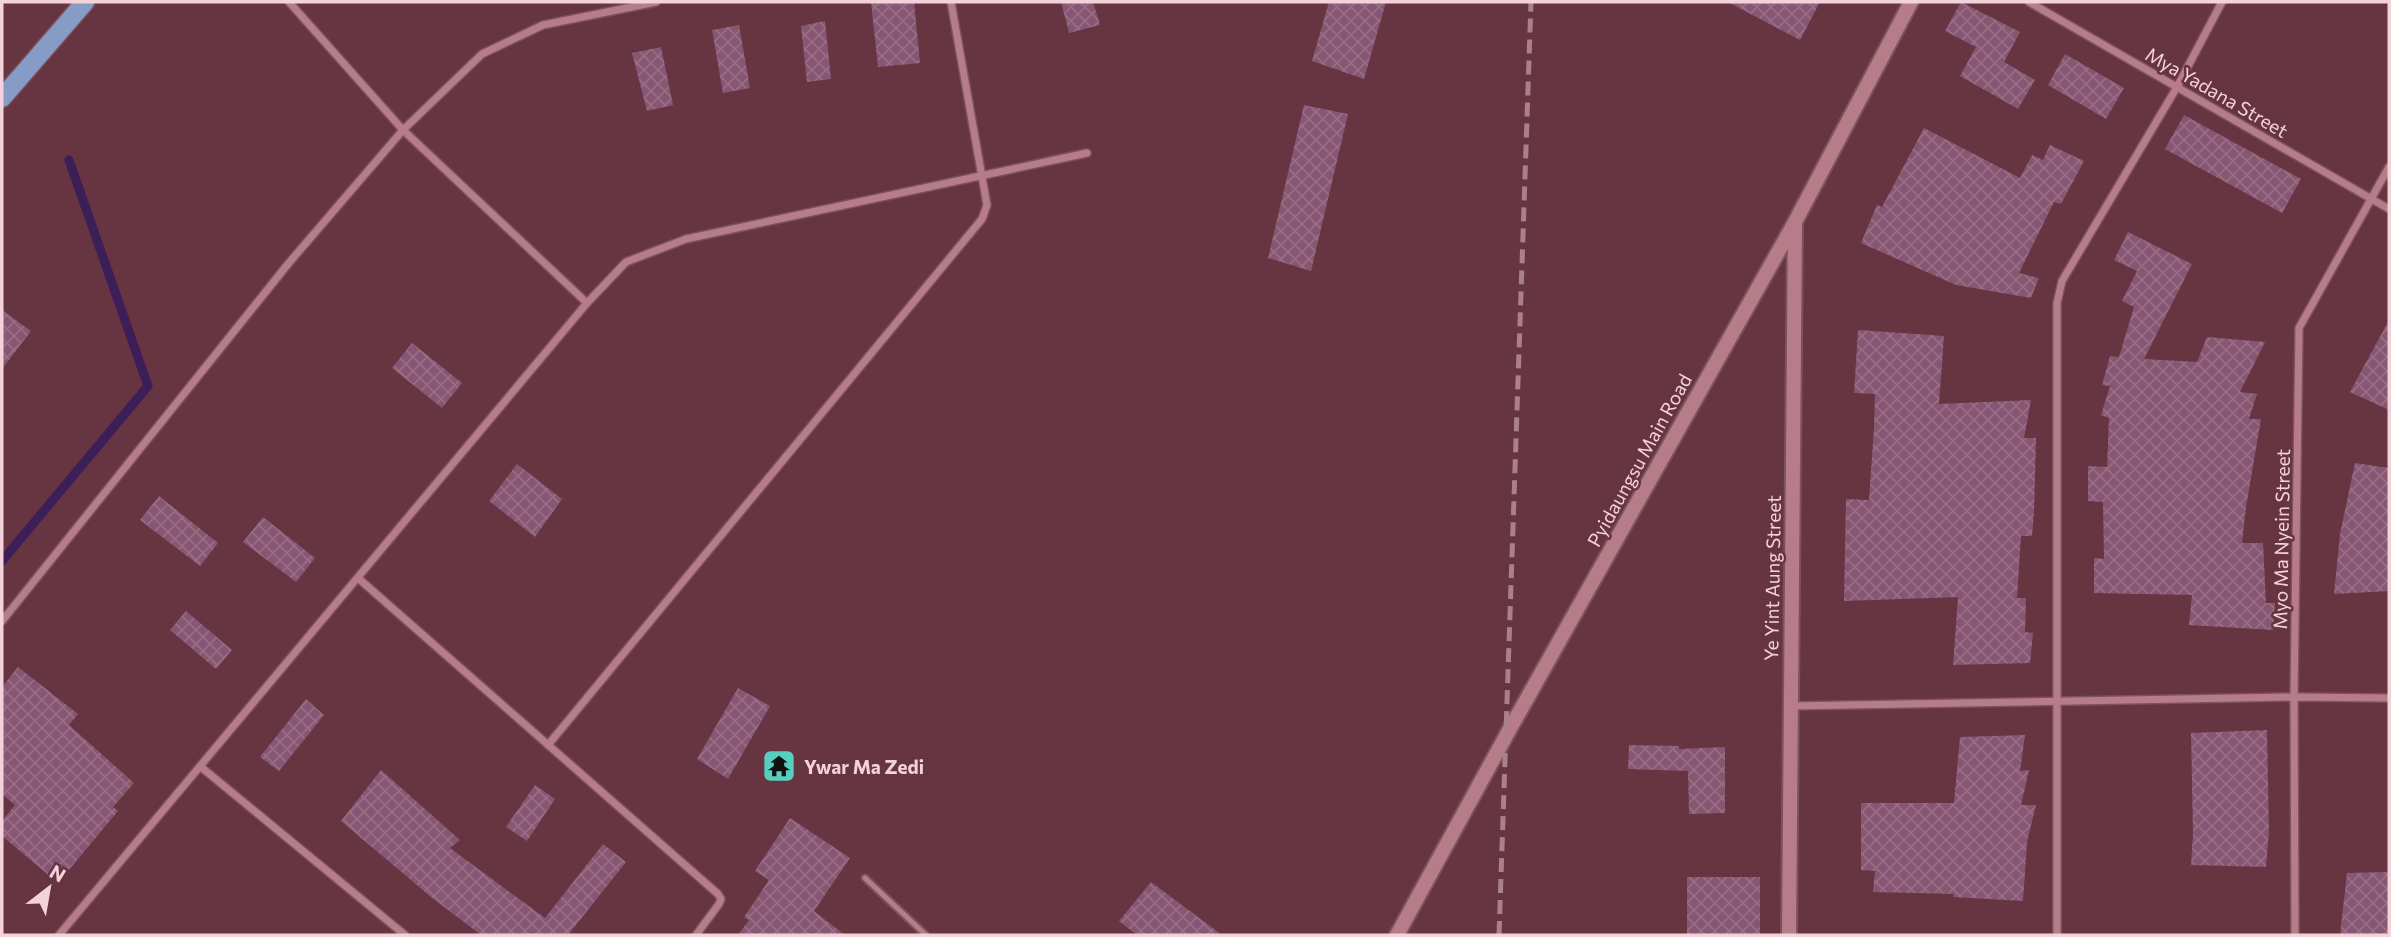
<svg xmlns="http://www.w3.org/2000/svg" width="2391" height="937" font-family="Commissioner,sans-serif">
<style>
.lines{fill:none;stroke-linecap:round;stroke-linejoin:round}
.stream{stroke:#3c1e59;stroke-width:9}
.building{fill:url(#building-cross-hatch)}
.service-casing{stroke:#7c525c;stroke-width:9}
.minor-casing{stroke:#7c525c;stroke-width:10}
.secondary-casing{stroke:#7c525c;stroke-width:18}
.primary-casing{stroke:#7c525c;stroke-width:21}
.service{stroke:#b77c89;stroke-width:5}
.minor{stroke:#b77c89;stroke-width:7}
.secondary{stroke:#b77c89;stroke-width:14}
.primary{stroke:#869cc7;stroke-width:18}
.rail{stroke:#aa818a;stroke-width:5;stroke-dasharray:14 7;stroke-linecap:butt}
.labels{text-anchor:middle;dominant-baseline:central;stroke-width:5;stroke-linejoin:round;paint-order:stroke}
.street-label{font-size:19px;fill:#f3d3d9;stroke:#673441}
.poi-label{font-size:19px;font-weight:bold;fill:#f3d3d9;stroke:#673441;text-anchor:start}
</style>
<defs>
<pattern id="building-cross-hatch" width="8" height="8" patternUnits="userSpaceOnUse" patternTransform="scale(1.75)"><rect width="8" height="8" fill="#875672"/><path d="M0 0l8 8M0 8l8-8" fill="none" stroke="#986d86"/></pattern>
</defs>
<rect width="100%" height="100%" fill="#673441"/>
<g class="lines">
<!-- stream -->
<path class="stream" d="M2 561 148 386 69 160"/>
</g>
<!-- building -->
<g class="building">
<path d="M871 2H914L920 63 878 67Z"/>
<path d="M1061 2H1093L1100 25 1069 33Z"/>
<path d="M1329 2H1386L1364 79 1312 61Z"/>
<path d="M1728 2H1820L1800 40Z"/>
<path d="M1961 2 2020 32 2004 62 2035 80 2018 109 1960 76 1976 47 1945 31Z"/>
<path d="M825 21 831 79 807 82 801 26Z"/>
<path d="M739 25 750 88 723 93 712 30Z"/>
<path d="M661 47 673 105 647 111 632 53Z"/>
<path d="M2065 54 2124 88 2106 119 2048 85Z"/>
<path d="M1304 105 1348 114 1311 271 1268 258Z"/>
<path d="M2184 115 2301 179 2282 213 2165 149Z"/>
<path d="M1924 128 2020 178 2032 155 2043 160 2050 145 2084 161 2061 204 2054 202 2019 273 2039 278 2031 298 1956 285 1861 243 1877 205 1882 207Z"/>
<path d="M2128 232 2192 264 2144 359 2197 362 2207 337 2265 342 2240 392 2257 394 2249 419H2261L2246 507 2242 543H2263L2266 603H2275L2273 630 2189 625 2192 595 2094 593V558L2104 559 2103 502 2088 501V466L2107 467 2109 418 2101 415 2110 386 2102 385 2110 356 2119 357 2134 307 2122 301 2137 271 2114 260Z"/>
<path d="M2 310 31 331 2 369Z"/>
<path d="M2389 320V410L2350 392Z"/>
<path d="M1858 330 1944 336 1939 404 2031 400 2024 438H2036L2034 512 2032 536H2021L2017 598H2026L2025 632 2033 633 2030 663 1953 665 1958 597 1844 601 1846 499 1869 500 1874 429 1875 394 1854 393Z"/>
<path d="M412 343 462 383 442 408 392 368Z"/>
<path d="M2355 463 2389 468V591L2334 594 2340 534Z"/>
<path d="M517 464 562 499 535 537 489 501Z"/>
<path d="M159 496 218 543 200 566 140 520Z"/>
<path d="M263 517 315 558 296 582 243 542Z"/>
<path d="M186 611 232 650 216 669 170 630Z"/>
<path d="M18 667 78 714 69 725 134 783 113 807 118 811 58 883 2 836V821L15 805 2 794V687Z"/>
<path d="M738 688 770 706 728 779 697 759Z"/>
<path d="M306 699 324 715 279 771 260 757Z"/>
<path d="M2267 730 2269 831 2266 867 2191 865 2193 834 2191 733Z"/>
<path d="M2025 735 2020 771 2029 770 2021 805H2036L2027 842 2023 901 1953 897 1954 894 1873 892 1875 871 1861 870V803H1954L1960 737Z"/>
<path d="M1629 745 1679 746V749L1725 747V813L1689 814 1688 771 1628 769Z"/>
<path d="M381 770 460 840 450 848 545 918 603 844 626 862 568 935H481L431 897 341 821Z"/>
<path d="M535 785 555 799 527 841 506 827Z"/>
<path d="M790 818 850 858 814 911 845 935H738L749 920 744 917 769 880 755 871Z"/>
<path d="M2389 872V935H2340L2347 873Z"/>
<rect x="1687" y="877" width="73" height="58"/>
<path d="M1151 882 1222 935H1137L1119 921Z"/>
</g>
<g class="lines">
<defs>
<path id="service" d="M865 878 926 935"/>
<g id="minor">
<path d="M289 2 403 130 587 303"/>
<path d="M2029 2 2389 209"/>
<path d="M358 578 718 894 721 899 719 904 696 935"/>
<path d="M2 621 288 264 403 130 482 54 543 25 656 2"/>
<path d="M1790 706 2294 697 2389 698"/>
<path d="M548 745 982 219 987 205 951 2"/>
<path d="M201 767 405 935"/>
<path d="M59 935 587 303 626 262 686 239 1087 153"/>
<path d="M2057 935V303L2062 281 2177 87 2222 2"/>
<path d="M2295 935 2294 697 2299 328 2389 167"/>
</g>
<g id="secondary">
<path d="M1397 935 1507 734 1795 222 1911 2"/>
<path d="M1789 935 1795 223"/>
</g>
<path id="primary" d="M2 98 85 2"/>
</defs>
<!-- service casing -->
<use href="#service" class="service-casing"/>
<!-- minor casing -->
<use href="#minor" class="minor-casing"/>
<!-- secondary casing -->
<use href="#secondary" class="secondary-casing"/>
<!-- primary casing -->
<use href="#primary" class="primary-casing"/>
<!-- service -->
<use href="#service" class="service"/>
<!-- minor -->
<use href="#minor" class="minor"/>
<!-- secondary -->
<use href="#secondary" class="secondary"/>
<!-- primary -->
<use href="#primary" class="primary"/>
<!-- rail -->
<path class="rail" d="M1499 935 1531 2"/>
</g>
<!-- icons -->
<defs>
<symbol id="temple-square" viewBox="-11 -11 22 22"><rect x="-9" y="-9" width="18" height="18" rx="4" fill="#58cec0" stroke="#673441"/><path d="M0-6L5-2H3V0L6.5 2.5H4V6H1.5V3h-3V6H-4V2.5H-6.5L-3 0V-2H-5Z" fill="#111"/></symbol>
</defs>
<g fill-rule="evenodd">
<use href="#temple-square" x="760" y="747" width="38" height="38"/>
</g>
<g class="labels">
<!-- street labels -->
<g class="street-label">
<text transform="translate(2217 92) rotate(30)">Mya Yadana Street</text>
<text transform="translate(1639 460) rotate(-61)">Pyidaungsu Main Road</text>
<text transform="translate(2281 539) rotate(-89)">Myo Ma Nyein Street</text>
<text transform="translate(1772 578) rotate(-89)">Ye Yint Aung Street</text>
</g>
<!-- poi labels -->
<g class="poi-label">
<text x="804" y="766">Ywar Ma Zedi</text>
</g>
</g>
<!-- border -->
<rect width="2391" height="937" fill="none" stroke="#f3d3d9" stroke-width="7"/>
<!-- north arrow -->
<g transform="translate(49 888) rotate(31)" stroke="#673441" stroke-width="5" paint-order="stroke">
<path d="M0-5L12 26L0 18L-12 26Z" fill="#f3d3d9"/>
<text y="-10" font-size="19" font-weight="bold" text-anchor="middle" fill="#f3d3d9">N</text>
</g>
</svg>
